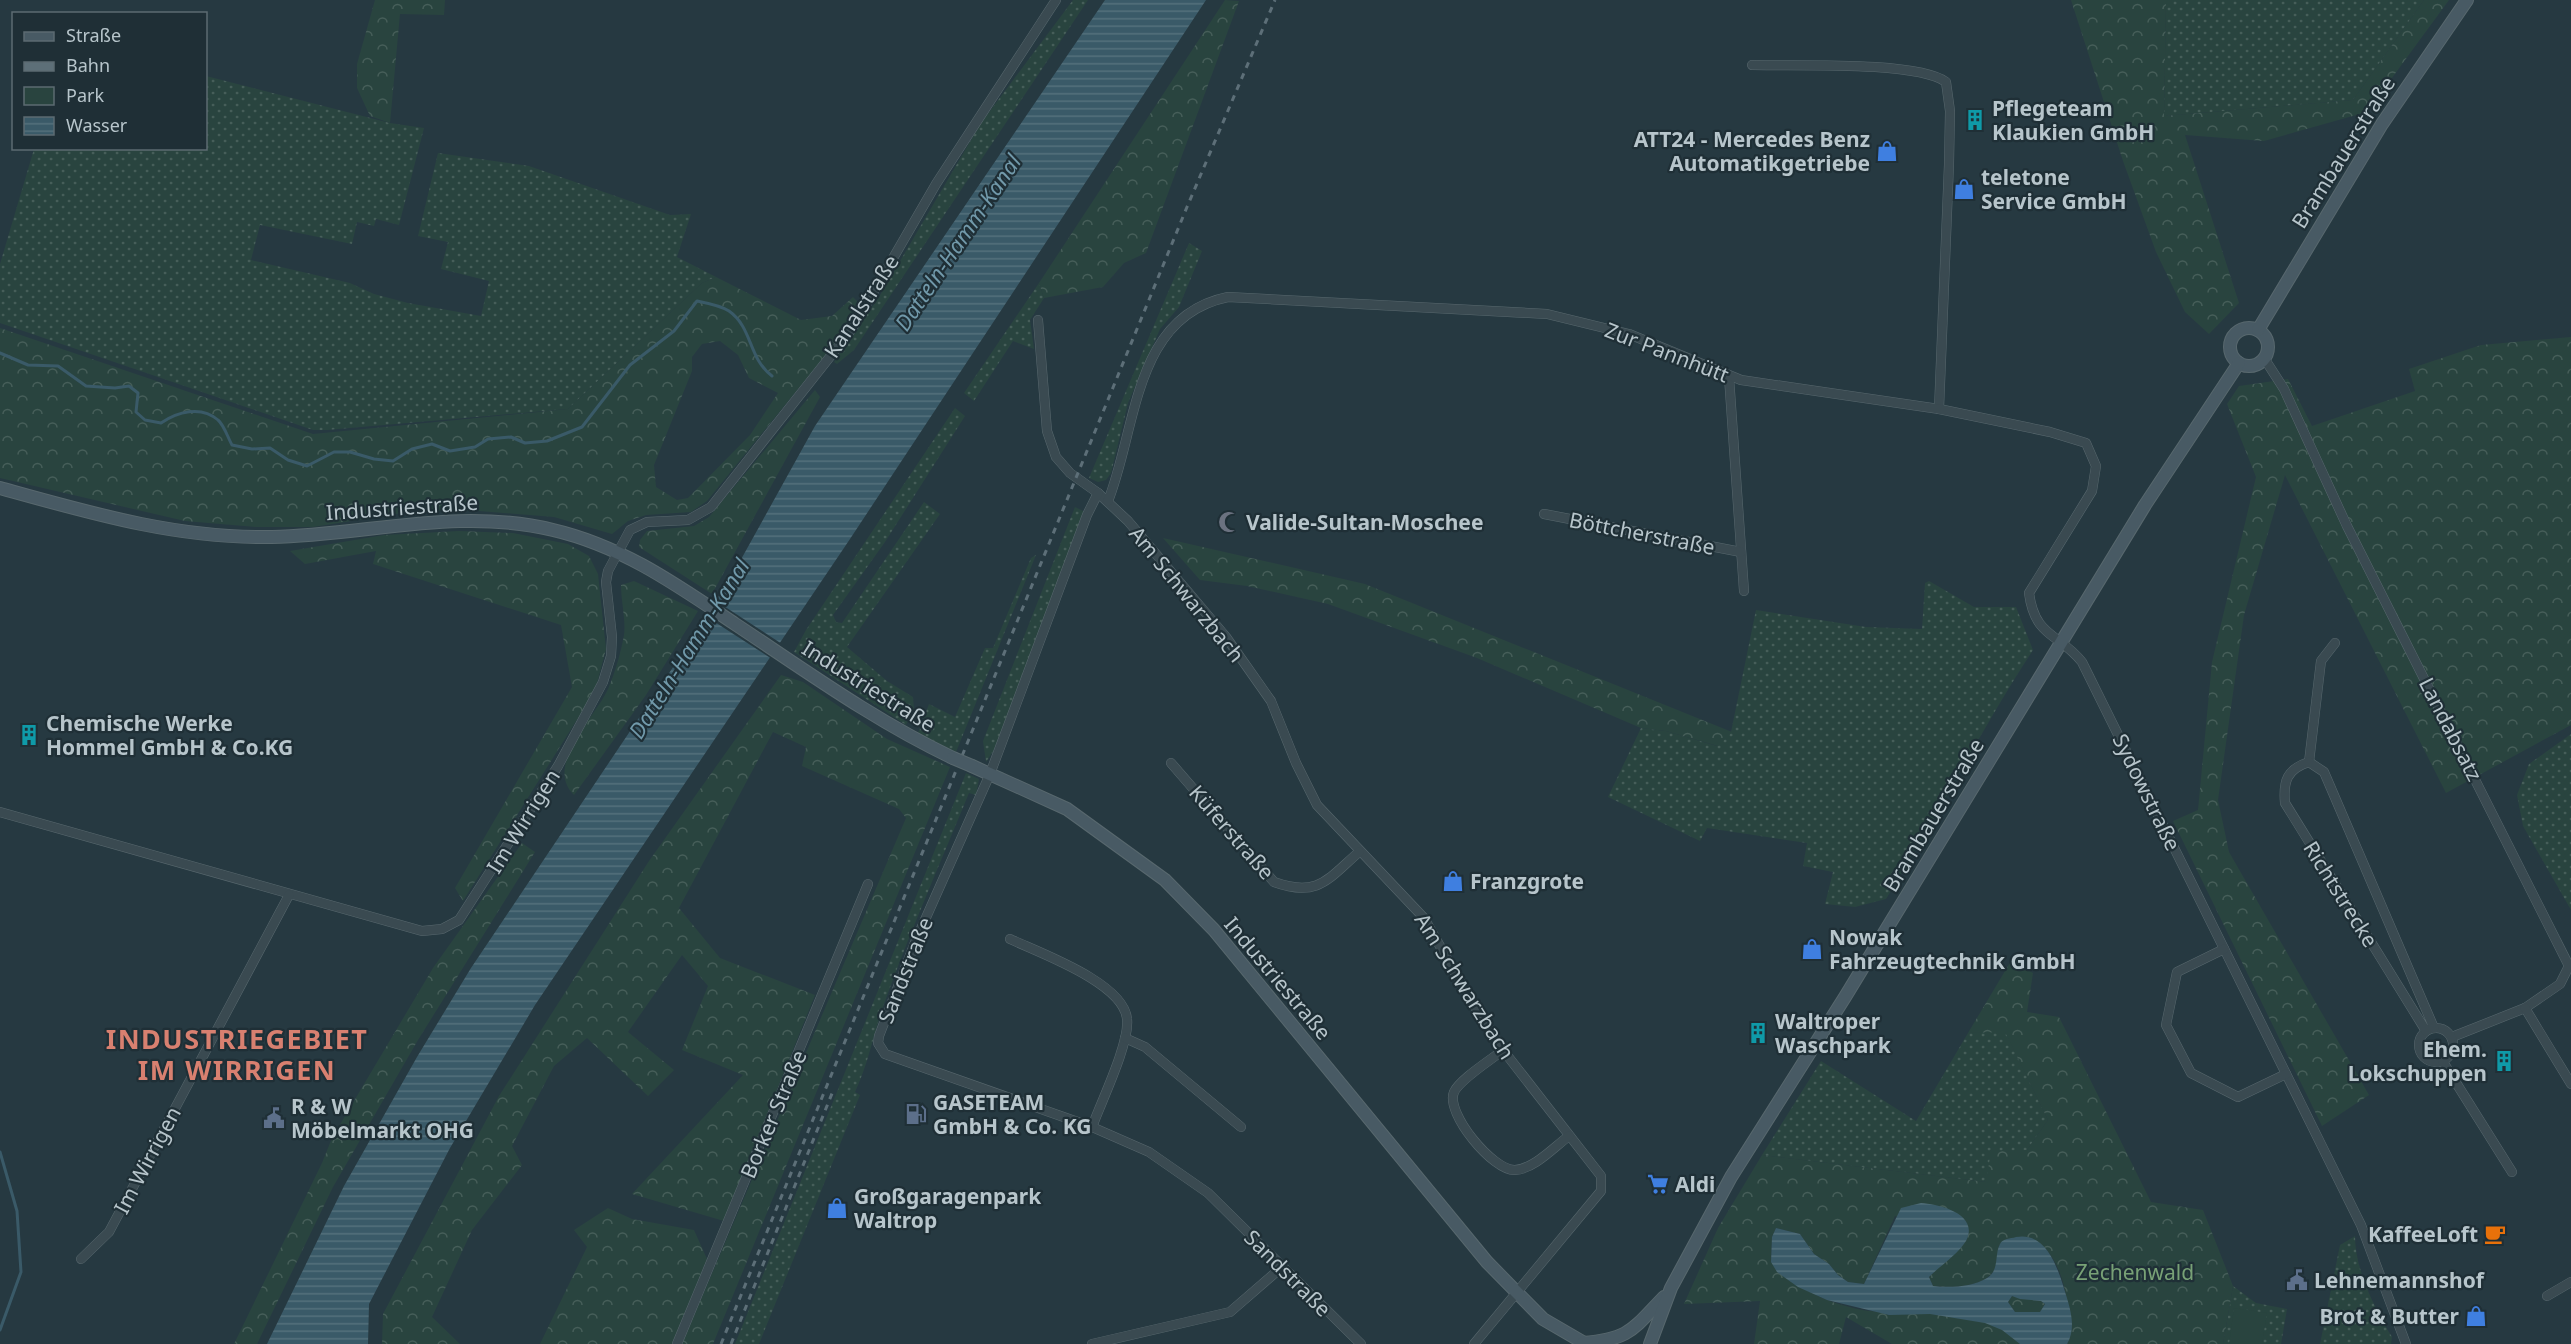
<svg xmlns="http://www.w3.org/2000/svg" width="2571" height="1344" font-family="'Noto Sans',sans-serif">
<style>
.green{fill:url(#green-dots)}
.forest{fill:url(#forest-crowns);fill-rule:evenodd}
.pitch{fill:#29443f}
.water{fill:url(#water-rules);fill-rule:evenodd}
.pier{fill:#263941}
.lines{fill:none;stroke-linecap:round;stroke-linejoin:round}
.stream{stroke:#3a5a68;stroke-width:3}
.minor-casing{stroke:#58686e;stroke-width:10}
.secondary-casing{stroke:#58686e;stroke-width:14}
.minor{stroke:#3a4a51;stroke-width:9}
.secondary{stroke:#485a64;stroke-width:12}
.rail{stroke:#5d6f78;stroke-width:3;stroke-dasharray:6 6;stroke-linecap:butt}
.secondary-bridge-casing{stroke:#58686e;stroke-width:14;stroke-linecap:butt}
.secondary-bridge{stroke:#485a64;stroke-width:12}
.labels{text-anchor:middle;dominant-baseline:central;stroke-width:4.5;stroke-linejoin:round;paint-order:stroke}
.poi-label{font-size:21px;font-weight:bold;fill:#b7c5cb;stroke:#1f2f36;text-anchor:start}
.street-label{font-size:21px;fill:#b7c5cb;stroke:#1f2f36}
.park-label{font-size:21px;fill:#78a176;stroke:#1f2f36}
.water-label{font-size:22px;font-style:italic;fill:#7199aa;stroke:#1f2f36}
.district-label{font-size:27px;font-weight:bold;letter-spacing:1.5px;fill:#d88070;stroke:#1f2f36}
</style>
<defs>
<pattern id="green-dots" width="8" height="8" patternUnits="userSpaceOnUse" patternTransform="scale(1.5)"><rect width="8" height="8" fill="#29443f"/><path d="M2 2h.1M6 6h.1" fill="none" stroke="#465e59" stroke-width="1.8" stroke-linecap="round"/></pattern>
<pattern id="forest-crowns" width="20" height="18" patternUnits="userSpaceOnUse" patternTransform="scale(1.5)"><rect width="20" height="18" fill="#29443f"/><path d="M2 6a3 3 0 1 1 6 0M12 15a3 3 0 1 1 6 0" fill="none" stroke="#465e59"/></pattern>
<pattern id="water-rules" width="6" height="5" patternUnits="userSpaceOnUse" patternTransform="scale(1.5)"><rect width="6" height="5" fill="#3a5a68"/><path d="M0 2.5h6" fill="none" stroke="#54707c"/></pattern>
</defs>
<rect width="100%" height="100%" fill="#263941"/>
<!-- green -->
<g class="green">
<path d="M1073 0H1088L854 350 837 364 834 362 879 297 981 123Z"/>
<path d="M2166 0H2424L2353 100 2164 116Z"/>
<path d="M206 76 390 123 424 128 399 225 376 219 374 226 357 222 352 244 260 225 251 260 350 283 374 294 408 303 481 316 489 281 441 269 448 242 418 236 438 153 529 166 670 215 691 214 677 257 716 277 702 283 568 409 327 430H313L0 323V264L34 149 206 148Z"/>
<path d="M1189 243 1202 251 1179 307 1160 329 1128 403 1111 473 1106 480 1098 482 1089 478Z"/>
<path d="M1039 283 1044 298 1030 320 1034 349 1013 341 974 401 964 393Z"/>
<path d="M955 408 965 416 885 542 833 615 836 622 842 623 924 502 940 514 847 647 887 681 913 697 914 709 906 725 794 652 806 630Z"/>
<path d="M1075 507 1085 512 996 747 986 762 983 741Z"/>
<path d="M1036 555 956 752 918 733 929 704 955 717 985 648H993L1031 558Z"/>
<path d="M1929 581 1974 607H2016L2033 650C1980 731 1937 817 1886 899L1855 907 1825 904 1833 872 1803 866 1807 843 1707 828 1700 841 1608 797 1641 728 1666 731 1717 746 1731 732 1756 610 1866 627 1922 629 1925 583Z"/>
<path d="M2571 734V910L2523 826 2517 795 2529 764Z"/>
<path d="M966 773 979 779 976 795 969 793C942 859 913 925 888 993 875 1026 870 1060 855 1092L860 1095 759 1344H735Z"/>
<path d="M2005 1031 2048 1120 2027 1150 1986 1182 1762 1155 1821 1061 1916 1121 1968 1033Z"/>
<path d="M2355 1236C2355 1270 2375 1309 2392 1337L2391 1344H2320L2340 1245Z"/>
<path d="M2233 1286 2256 1303 2287 1309 2281 1344H2223Z"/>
</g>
<!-- forest -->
<g class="forest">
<path d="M375 0H445L444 15 400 14 390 123 370 116 357 88V64Z"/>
<path d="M1225 0 1239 1 1146 253 1124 263 1103 287 1044 298 1039 283Z"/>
<path d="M2071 0H2166L2164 116 2353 100 2424 0H2449L2367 112 2264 141 2185 135 2239 303 2209 334 2185 312 2156 252 2123 161Z"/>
<path d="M716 277 801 320 832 316 853 297 860 304 841 336 707 501 691 512 646 515 628 521 612 534 554 517 479 511H415L313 527H257L185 521 0 478V328L313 434 568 409 702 283ZM720 341 738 355 749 378 778 393 750 435 688 498 677 500 656 487 654 465 692 371V357L702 344Z"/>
<path d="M2571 337V725L2446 793 2285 475 2244 615 2218 800 2229 852 2369 1095 2322 1126 2173 821 2198 810 2212 662 2256 477 2227 404 2239 386 2288 379 2312 426 2415 391 2409 369 2481 345Z"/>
<path d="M815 390 820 397 712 594 639 547 640 540 647 531 694 526 709 517Z"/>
<path d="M459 531 513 533 568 544 589 556 598 574 606 649 595 691 463 901 455 888 572 687 561 625 373 564 376 551 305 564 290 551 384 535Z"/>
<path d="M1163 538 1365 584 1732 732 1718 746 1666 731 1641 728 1477 658 1328 604 1247 586 1200 580Z"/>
<path d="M634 581 698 611 646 695 574 795C543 765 597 715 608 689 615 673 621 652 624 635 626 620 621 601 621 585Z"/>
<path d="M781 675 803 682 887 739 950 767 713 1344H682L906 818 899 809 802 766 806 747 773 732 679 908 720 958 815 995 724 1221 632 1194 743 1075 682 1050 708 986 682 955 628 1032 674 1070 648 1096 587 1038 554 1066 512 1146 522 1165 472 1230 432 1317 460 1344H382L383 1314 499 1096 649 861Z"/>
<path d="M522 843 535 852 418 1040 333 1187 257 1344H234L322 1163 332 1138 433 968Z"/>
<path d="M2011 961 2033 973 2027 1012 2059 1017 2151 1202 2203 1210 2233 1286 2223 1344H2067L2069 1340C2069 1309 2067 1274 2046 1249L1999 1245C1998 1253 1998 1263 1995 1269 1984 1288 1951 1288 1933 1286L1929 1277 1966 1240 1895 1216 1864 1284 1848 1282 1838 1275 1829 1264 1814 1254 1800 1234 1776 1228 1772 1237 1771 1262C1799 1288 1815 1298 1853 1308 1900 1320 1988 1302 2020 1344H1892L1846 1317 1839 1344H1754L1760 1301 1684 1304 1718 1228 1762 1155 1986 1182 1991 1151 2027 1150 2048 1120 2005 1032 1968 1033Z"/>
<path d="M608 1208 632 1219 694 1230 707 1259 672 1344H540L587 1247 574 1230Z"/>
<path d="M2012 1296 2041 1301 2045 1304 2040 1312H2015L2008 1302Z"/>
</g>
<!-- pitch -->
<path class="pitch" d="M2234 1308 2267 1313 2262 1344H2229Z"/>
<!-- water -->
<g class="water">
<path d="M1105 0H1206L850 539 535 1005 450 1148 369 1304 368 1344H267L344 1186 417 1057 471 968 698 630 739 563 815 426Z"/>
<path d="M1921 1203C1939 1204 1980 1214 1966 1241 1958 1254 1940 1266 1929 1277L1933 1286C1950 1288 1972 1287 1987 1278 2000 1270 1994 1255 2000 1244 2003 1238 2010 1239 2016 1237 2048 1231 2059 1272 2066 1295 2071 1311 2076 1329 2067 1344H2020L2002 1330 1985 1323 1930 1314 1889 1315 1827 1300 1798 1287 1777 1272 1771 1262 1772 1237 1776 1228 1800 1234 1814 1254 1829 1264 1838 1275 1848 1282 1864 1284 1901 1208ZM2012 1296 2020 1299 2041 1301 2045 1304 2040 1312H2015L2008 1302Z"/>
</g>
<!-- pier -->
<path class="pier" d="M713 599 782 644 772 659 704 615Z"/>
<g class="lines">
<!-- stream -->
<g class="stream">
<path d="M0 353 28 365 58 366 86 386 115 388 129 386 138 393 136 412 145 420 161 423C177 412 201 405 218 420 224 425 228 438 232 445L252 449 270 448 288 460 307 466 334 452H350L374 459 393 461 412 449 432 444 450 451 475 447 488 439 511 437 525 443 547 441 582 427 630 365 674 331 697 301C707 303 720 305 729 311 753 328 748 358 772 376"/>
<path d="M0 1152 17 1211 21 1272 0 1330"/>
</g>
<defs>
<g id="minor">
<path d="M1752 65C1793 66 1917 61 1946 82L1950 111 1949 164 1939 409"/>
<path d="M1038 320 1047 431 1056 457 1070 473 1098 493 1128 521 1226 637 1271 701 1296 763 1317 805 1424 918 1470 999 1503 1050 1601 1176V1191L1474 1344"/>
<path d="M2264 358 2284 389 2347 526 2569 966 2560 984 2525 1008 2452 1037"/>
<path d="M1729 377 1744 591"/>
<path d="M1098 493 1087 515 990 774 916 940 879 1036 878 1043 885 1054 1092 1127 1149 1152 1208 1193 1361 1344"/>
<path d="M1108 501C1137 429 1133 316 1228 297L1547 314 1629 334 1741 380 1939 409 2050 432 2086 443 2096 466 2092 491 2029 593C2035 638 2059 633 2082 662L2361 1225 2406 1344"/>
<path d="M1544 514 1741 552"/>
<path d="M2309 762 2321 661 2335 643"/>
<path d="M1171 763 1274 882C1318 898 1328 879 1359 852"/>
<path d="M0 812 422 931 442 929 459 920 558 766 603 682 611 656 612 637 606 582 608 571 630 530 647 522 688 520 711 507 852 329 936 184 1056 0"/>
<path d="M1010 939C1040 953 1124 983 1127 1019 1130 1043 1101 1102 1092 1127"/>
<path d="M2224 949 2177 972 2166 1025 2191 1073 2238 1097 2286 1074"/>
<path d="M2525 1008 2571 1084"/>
<circle cx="2436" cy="1045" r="17"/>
<path d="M2426 1031 2285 803C2283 781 2287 769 2309 762L2324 772 2434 1028"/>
<path d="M1125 1038 1145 1047 1241 1127"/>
<path d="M1503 1050C1491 1060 1460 1079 1454 1092 1445 1113 1493 1171 1515 1170 1534 1169 1554 1147 1569 1136"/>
<path d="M2443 1062 2512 1172"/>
<path d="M81 1259 109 1232 289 895"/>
<path d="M2547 1296 2571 1282"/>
<path d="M677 1344 868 884"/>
<path d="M1092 1344 1230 1312 1282 1267"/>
</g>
<g id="secondary">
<circle cx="2249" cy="347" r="19"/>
<path d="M2258 330 2382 124 2467 0"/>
<path d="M0 488C90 513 178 539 272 537 367 535 458 507 553 530 622 546 677 585 735 624 806 671 875 721 953 758"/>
<path d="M972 766 1067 809 1165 880 1214 930 1487 1262 1543 1319 1586 1344"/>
<path d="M1583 1343C1630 1339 1632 1330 1664 1297"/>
<path d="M1650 1344 1671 1288 1731 1177 1845 997 2145 505 2239 363"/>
</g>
</defs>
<!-- minor casing -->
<use href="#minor" class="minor-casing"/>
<!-- secondary casing -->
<use href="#secondary" class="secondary-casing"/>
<!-- minor -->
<use href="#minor" class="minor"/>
<!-- secondary -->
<use href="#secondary" class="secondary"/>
<!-- rail -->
<g class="rail">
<path d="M721 1344 1187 207 1275 0"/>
<path d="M731 1344 833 1091"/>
</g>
<defs>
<path id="secondary-bridge" d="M953 758 972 766"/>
</defs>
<!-- secondary-bridge casing -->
<use href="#secondary-bridge" class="secondary-bridge-casing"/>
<!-- secondary-bridge -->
<use href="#secondary-bridge" class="secondary-bridge"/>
</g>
<!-- icons -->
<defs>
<symbol id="building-bare" viewBox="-9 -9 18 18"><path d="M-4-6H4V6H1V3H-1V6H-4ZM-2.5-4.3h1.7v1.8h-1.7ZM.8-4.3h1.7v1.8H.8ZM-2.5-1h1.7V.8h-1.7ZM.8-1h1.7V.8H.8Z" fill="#0f9aa8" stroke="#1f2f36" stroke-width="2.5" paint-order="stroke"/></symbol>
<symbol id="shop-bare" viewBox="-9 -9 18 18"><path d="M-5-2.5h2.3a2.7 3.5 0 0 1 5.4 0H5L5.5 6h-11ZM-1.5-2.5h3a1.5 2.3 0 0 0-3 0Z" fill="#3f7fe0" stroke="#1f2f36" stroke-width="2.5" paint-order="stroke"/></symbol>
<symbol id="mosque-bare" viewBox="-9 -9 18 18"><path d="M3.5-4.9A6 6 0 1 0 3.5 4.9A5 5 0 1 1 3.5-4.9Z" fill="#6b7280" stroke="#1f2f36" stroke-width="2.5" paint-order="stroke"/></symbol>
<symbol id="fuel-bare" viewBox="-9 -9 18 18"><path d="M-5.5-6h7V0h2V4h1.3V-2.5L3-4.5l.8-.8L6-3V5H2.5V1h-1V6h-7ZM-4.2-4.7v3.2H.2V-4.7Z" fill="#5c6f8a" stroke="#1f2f36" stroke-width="2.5" paint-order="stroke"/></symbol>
<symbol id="civic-bare" viewBox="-9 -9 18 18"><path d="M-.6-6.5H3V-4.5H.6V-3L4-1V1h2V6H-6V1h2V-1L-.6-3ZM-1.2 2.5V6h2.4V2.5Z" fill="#5c6f8a" stroke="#1f2f36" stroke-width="2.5" paint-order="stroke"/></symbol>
<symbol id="supermarket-bare" viewBox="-9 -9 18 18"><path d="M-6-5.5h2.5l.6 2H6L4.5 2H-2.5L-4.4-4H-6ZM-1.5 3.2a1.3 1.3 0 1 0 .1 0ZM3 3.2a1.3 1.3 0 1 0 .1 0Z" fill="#3f7fe0" stroke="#1f2f36" stroke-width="2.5" paint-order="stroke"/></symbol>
<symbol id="cafe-bare" viewBox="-9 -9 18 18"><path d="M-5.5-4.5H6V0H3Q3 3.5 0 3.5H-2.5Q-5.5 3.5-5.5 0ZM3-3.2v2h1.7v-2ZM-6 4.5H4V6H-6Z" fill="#e8710a" stroke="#1f2f36" stroke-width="2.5" paint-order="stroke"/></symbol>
</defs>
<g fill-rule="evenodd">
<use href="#building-bare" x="1960" y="105" width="30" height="30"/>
<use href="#shop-bare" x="1872" y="136" width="30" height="30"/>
<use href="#shop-bare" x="1949" y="174" width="30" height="30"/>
<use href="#mosque-bare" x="1214" y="507" width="30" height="30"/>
<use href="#building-bare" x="14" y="720" width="30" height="30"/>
<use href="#shop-bare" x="1438" y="866" width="30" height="30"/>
<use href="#shop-bare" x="1797" y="934" width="30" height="30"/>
<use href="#building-bare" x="1743" y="1018" width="30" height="30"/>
<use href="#building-bare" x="2489" y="1046" width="30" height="30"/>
<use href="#fuel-bare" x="901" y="1099" width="30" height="30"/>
<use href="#civic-bare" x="259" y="1103" width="30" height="30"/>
<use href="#supermarket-bare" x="1643" y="1169" width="30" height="30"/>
<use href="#shop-bare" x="822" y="1193" width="30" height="30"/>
<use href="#cafe-bare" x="2480" y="1219" width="30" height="30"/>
<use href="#civic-bare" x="2282" y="1265" width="30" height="30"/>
<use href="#shop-bare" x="2461" y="1301" width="30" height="30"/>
</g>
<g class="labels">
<!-- poi labels -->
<g class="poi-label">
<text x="1992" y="108">Pflegeteam<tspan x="1992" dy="24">Klaukien GmbH</tspan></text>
<text x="1870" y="139" text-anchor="end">ATT24 - Mercedes Benz<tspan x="1870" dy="24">Automatikgetriebe</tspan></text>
<text x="1981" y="177">teletone<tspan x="1981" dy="24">Service GmbH</tspan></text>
<text x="1246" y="522">Valide-Sultan-Moschee</text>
<text x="46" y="723">Chemische Werke<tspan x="46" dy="24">Hommel GmbH &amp; Co.KG</tspan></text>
<text x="1470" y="881">Franzgrote</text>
<text x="1829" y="937">Nowak<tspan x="1829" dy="24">Fahrzeugtechnik GmbH</tspan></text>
<text x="1775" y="1021">Waltroper<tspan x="1775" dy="24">Waschpark</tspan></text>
<text x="2487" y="1049" text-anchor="end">Ehem.<tspan x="2487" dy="24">Lokschuppen</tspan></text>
<text x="933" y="1102">GASETEAM<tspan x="933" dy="24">GmbH &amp; Co. KG</tspan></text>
<text x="291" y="1106">R &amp; W<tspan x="291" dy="24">Möbelmarkt OHG</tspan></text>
<text x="1675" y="1184">Aldi</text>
<text x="854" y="1196">Großgaragenpark<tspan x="854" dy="24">Waltrop</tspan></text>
<text x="2478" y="1234" text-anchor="end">KaffeeLoft</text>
<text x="2314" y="1280">Lehnemannshof</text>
<text x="2459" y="1316" text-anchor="end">Brot &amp; Butter</text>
</g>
<!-- street labels -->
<g class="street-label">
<text transform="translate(2343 152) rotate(-58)">Brambauerstraße</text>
<text transform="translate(861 306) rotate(-57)">Kanalstraße</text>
<text transform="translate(1667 352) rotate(21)">Zur Pannhütt</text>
<text transform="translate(402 507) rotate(-4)">Industriestraße</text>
<text transform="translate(1642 533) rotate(11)">Böttcherstraße</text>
<text transform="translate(1187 594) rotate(51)">Am Schwarzbach</text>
<text transform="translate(869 686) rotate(32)">Industriestraße</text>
<text transform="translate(2451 729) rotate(63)">Landabsatz</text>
<text transform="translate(2147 792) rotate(64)">Sydowstraße</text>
<text transform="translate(1933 815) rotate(-59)">Brambauerstraße</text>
<text transform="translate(523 821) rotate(-58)">Im Wirrigen</text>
<text transform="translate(1232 832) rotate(49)">Küferstraße</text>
<text transform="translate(2341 894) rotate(58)">Richtstrecke</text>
<text transform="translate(905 970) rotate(-68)">Sandstraße</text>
<text transform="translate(1278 978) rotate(50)">Industriestraße</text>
<text transform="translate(1465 986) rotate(58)">Am Schwarzbach</text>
<text transform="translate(773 1114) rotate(-67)">Borker Straße</text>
<text transform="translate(147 1160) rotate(-62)">Im Wirrigen</text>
<text transform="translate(1288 1273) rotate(45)">Sandstraße</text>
</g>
<!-- park labels -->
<g class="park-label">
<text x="2135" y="1272">Zechenwald</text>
</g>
<!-- water labels -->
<g class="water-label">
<text transform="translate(957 242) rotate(-56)">Datteln-Hamm-Kanal</text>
<text transform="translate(688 648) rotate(-58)">Datteln-Hamm-Kanal</text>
</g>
<!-- district labels -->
<g class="district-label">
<text x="237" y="1038">INDUSTRIEGEBIET<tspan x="237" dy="31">IM WIRRIGEN</tspan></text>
</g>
</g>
<!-- legend -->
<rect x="12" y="12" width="195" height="138" fill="#1f2f36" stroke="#5c6b72" stroke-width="1.5"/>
<rect x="24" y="32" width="30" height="9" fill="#485a64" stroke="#5c6b72" stroke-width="1.5"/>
<text x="66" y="42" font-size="18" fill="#b7c5cb">Straße</text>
<rect x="24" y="62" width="30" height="9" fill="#5d6f78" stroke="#5c6b72" stroke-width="1.5"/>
<text x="66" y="72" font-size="18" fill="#b7c5cb">Bahn</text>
<rect x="24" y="87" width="30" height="18" fill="#29443f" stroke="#5c6b72" stroke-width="1.5"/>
<text x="66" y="102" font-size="18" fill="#b7c5cb">Park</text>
<rect x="24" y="117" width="30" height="18" fill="url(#water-rules)" stroke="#5c6b72" stroke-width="1.5"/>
<text x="66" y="132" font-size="18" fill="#b7c5cb">Wasser</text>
</svg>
